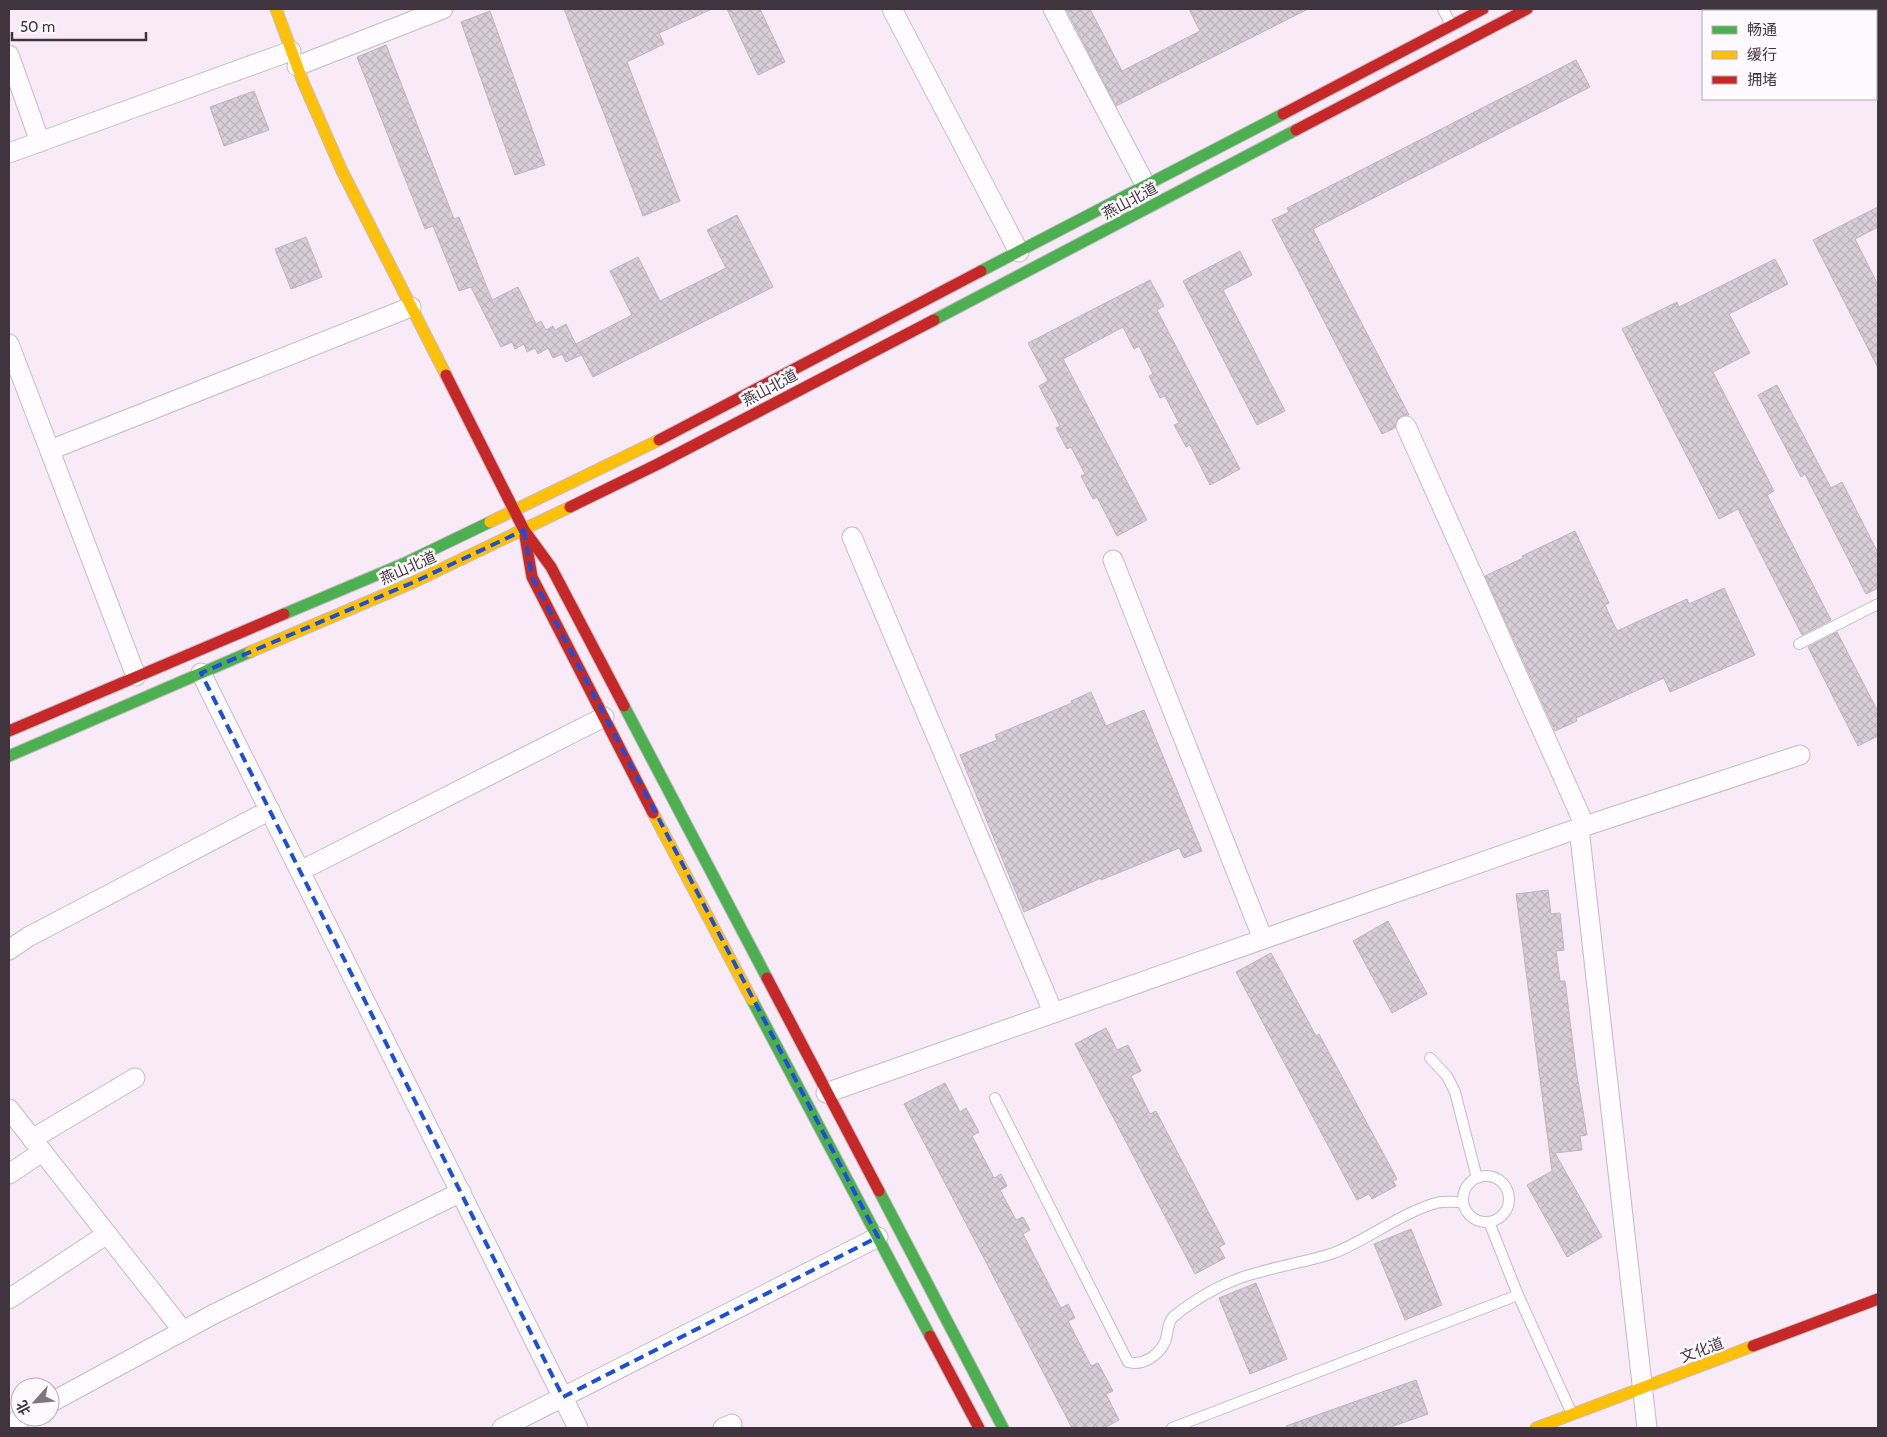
<svg xmlns="http://www.w3.org/2000/svg" width="1887" height="1437" font-family="Cabin,'Noto Sans SC',sans-serif">
<style>
.building{fill:url(#building-cross-hatch);stroke:#bfb5be}
.lines{fill:none;stroke-linecap:round;stroke-linejoin:round}
.lane-casing{stroke:#c5bbc5;stroke-width:12}
.street-casing{stroke:#c5bbc5;stroke-width:21}
.fast-casing{stroke:#c5bbc5;stroke-width:13}
.slow-casing{stroke:#c5bbc5;stroke-width:13}
.jam-casing{stroke:#c5bbc5;stroke-width:13}
.lane{stroke:#fefcfe;stroke-width:10}
.street{stroke:#fefcfe;stroke-width:19}
.fast{stroke:#4caf50;stroke-width:11}
.slow{stroke:#ffc107;stroke-width:11}
.jam{stroke:#c62828;stroke-width:11}
.marked{fill:none;stroke:#1d4ed8;stroke-width:4;stroke-dasharray:10 6;stroke-linejoin:round}
.labels{text-anchor:middle;dominant-baseline:central;stroke-width:5;stroke-linejoin:round;paint-order:stroke}
.street-label{font-size:15px;fill:#40353f;stroke:#fef9fd}
</style>
<defs>
<pattern id="building-cross-hatch" width="8" height="8" patternUnits="userSpaceOnUse" patternTransform="scale(1.25)"><rect width="8" height="8" fill="#d9ced8"/><path d="M0 0l8 8M0 8l8-8" fill="none" stroke="#bbb2ba"/></pattern>
</defs>
<rect width="100%" height="100%" fill="#f8eaf7"/>
<!-- building -->
<g class="building">
<path d="M564 9H712L659 33 664 44 627 62 680 201 643 216Z"/>
<path d="M727 9H760L785 62 758 75Z"/>
<path d="M1066 9H1090L1122 71 1200 31 1189 9H1308L1116 106Z"/>
<path d="M490 11 545 165 515 175 461 22Z"/>
<path d="M386 45 454 219 459 217 492 300 518 287 536 324 541 321 546 330 553 326 555 330 566 324 581 355 566 362 562 354 553 358 548 348 538 354 535 348 527 352 524 344 515 349 512 342 501 347 471 287 459 291 433 226 425 229 357 57Z"/>
<path d="M1576 60 1590 87 1313 229 1409 415 1401 416 1397 420 1395 428 1382 434 1272 220 1289 212 1287 208Z"/>
<path d="M254 91 269 130 224 146 210 107Z"/>
<path d="M1878 207V227L1855 239 1878 285V368L1813 240Z"/>
<path d="M737 215 773 287 593 377 576 344 632 315 610 271 638 257 660 301 726 268 707 230Z"/>
<path d="M306 237 322 277 291 289 275 249Z"/>
<path d="M1240 251 1252 275 1223 290 1285 411 1257 425 1183 281Z"/>
<path d="M1775 259 1788 284 1729 314 1750 353 1713 372 1774 491 1767 495 1831 620 1802 635 1738 509 1719 519 1622 329 1677 302 1679 307Z"/>
<path d="M1150 280 1164 306 1157 310 1240 469 1210 485 1190 445 1186 447 1182 439 1174 425 1179 423 1165 396 1160 398 1149 376 1153 374 1139 346 1134 349 1123 327 1063 359 1147 520 1117 536 1097 497 1093 499 1081 476 1085 474 1071 447 1067 449 1056 428 1060 426 1039 386 1048 381 1028 343Z"/>
<path d="M1777 385 1831 488 1842 482 1878 553V588L1866 594 1805 474 1801 477 1758 395Z"/>
<path d="M1575 531 1609 603 1605 605 1617 631 1687 599 1689 604 1724 588 1755 655 1670 692 1664 678 1576 718 1577 721 1555 731 1485 576 1523 558 1522 556Z"/>
<path d="M1837 632 1878 712V736L1858 746 1808 647Z"/>
<path d="M1091 692 1106 726 1144 710 1202 851 1184 858 1179 848 1101 880V878L1024 912 960 755 997 740 995 735 1072 703 1071 701Z"/>
<path d="M1548 890 1551 914 1560 913 1564 950 1556 951 1560 981H1565L1576 1069 1587 1135 1580 1136 1582 1150 1555 1153 1602 1237 1567 1257 1527 1185 1552 1171 1516 894Z"/>
<path d="M1388 921 1427 994 1392 1013 1353 941Z"/>
<path d="M1271 953 1316 1036 1319 1034 1397 1179 1393 1181 1396 1186 1372 1199 1369 1194 1357 1200 1236 972Z"/>
<path d="M1106 1028 1117 1050 1128 1045 1141 1071 1131 1076 1150 1114 1156 1111 1225 1244 1219 1247 1225 1258 1195 1274 1075 1044Z"/>
<path d="M945 1083 960 1112 966 1108 979 1132 972 1136 994 1178 1001 1174 1007 1186 1000 1190 1016 1220 1023 1217 1030 1230 1023 1234 1061 1308 1068 1304 1075 1318 1068 1321 1091 1366 1098 1363 1113 1391 1106 1394 1119 1420 1104 1428H1072L904 1104Z"/>
<path d="M1411 1229 1442 1305 1405 1320 1374 1244Z"/>
<path d="M1256 1283 1287 1359 1250 1374 1219 1298Z"/>
<path d="M1416 1380 1428 1414 1388 1428H1287L1286 1426Z"/>
</g>
<g class="lines">
<defs>
<g id="lane">
<path d="M1443 9 1451 25"/>
<path d="M1799 644 1878 604"/>
<path d="M1430 1058 1447 1076 1455 1092 1477 1178"/>
<path d="M995 1098 1128 1362C1143 1366 1158 1356 1165 1342 1168 1335 1167 1323 1173 1317 1199 1296 1227 1280 1260 1272 1284 1265 1310 1261 1334 1253 1369 1239 1399 1214 1436 1203 1444 1201 1455 1202 1463 1202"/>
<circle cx="1486" cy="1199" r="23"/>
<path d="M1489 1222 1518 1295 1572 1414"/>
<path d="M1172 1428 1518 1295"/>
</g>
<g id="street">
<path d="M892 9 1019 252"/>
<path d="M1053 9 1146 186"/>
<path d="M9 55 40 142"/>
<path d="M297 66 443 9"/>
<path d="M9 153 291 51"/>
<path d="M9 344 136 676"/>
<path d="M1406 426 1585 826"/>
<path d="M50 450 411 307"/>
<path d="M852 537 1053 1012"/>
<path d="M1113 560 1263 939"/>
<path d="M201 673 578 1428"/>
<path d="M1579 828 1647 1428"/>
<path d="M300 871 604 717"/>
<path d="M9 950 28 937 270 810"/>
<path d="M826 1093 1579 828 1800 755"/>
<path d="M9 1109 183 1331"/>
<path d="M32 1139 135 1078"/>
<path d="M9 1174 42 1152"/>
<path d="M9 1299 107 1234"/>
<path d="M50 1403 214 1314 461 1192"/>
<path d="M9 1425 24 1417"/>
<path d="M502 1428 878 1237"/>
<path d="M723 1428 732 1424"/>
</g>
<g id="fast">
<path d="M981 271 1283 114"/>
<path d="M934 320 1296 130"/>
<path d="M284 614 405 563 490 522"/>
<path d="M624 706 767 978"/>
<path d="M9 756 250 652"/>
<path d="M752 1000 930 1336"/>
<path d="M879 1191 1003 1428"/>
</g>
<g id="slow">
<path d="M276 9 303 82 342 171 446 375"/>
<path d="M490 522 659 440"/>
<path d="M250 652 414 582 570 507"/>
<path d="M653 813 752 1000"/>
<path d="M1536 1428 1753 1346"/>
</g>
<g id="jam">
<path d="M1283 114 1483 9"/>
<path d="M1296 130 1527 9"/>
<path d="M446 375 524 530 551 567 624 706"/>
<path d="M659 440 981 271"/>
<path d="M570 507 658 464 934 320"/>
<path d="M525 536 532 577 653 813"/>
<path d="M9 731 284 614"/>
<path d="M767 978 879 1191"/>
<path d="M930 1336 979 1428"/>
<path d="M1753 1346 1878 1299"/>
</g>
</defs>
<!-- lane casing -->
<use href="#lane" class="lane-casing"/>
<!-- street casing -->
<use href="#street" class="street-casing"/>
<!-- fast casing -->
<use href="#fast" class="fast-casing"/>
<!-- slow casing -->
<use href="#slow" class="slow-casing"/>
<!-- jam casing -->
<use href="#jam" class="jam-casing"/>
<!-- lane -->
<use href="#lane" class="lane"/>
<!-- street -->
<use href="#street" class="street"/>
<!-- fast -->
<use href="#fast" class="fast"/>
<!-- slow -->
<use href="#slow" class="slow"/>
<!-- jam -->
<use href="#jam" class="jam"/>
</g>
<!-- marked area -->
<path class="marked" d="M524 530 532 577 878 1237 563 1397 201 673 414 582Z"/>
<g class="labels">
<!-- street labels -->
<g class="street-label">
<text transform="translate(1130 201) rotate(-28)">燕山北道</text>
<text transform="translate(770 388) rotate(-28)">燕山北道</text>
<text transform="translate(408 568) rotate(-24)">燕山北道</text>
<text transform="translate(1702 1350) rotate(-20)">文化道</text>
</g>
</g>
<!-- border -->
<rect width="1887" height="1437" fill="none" stroke="#40353f" stroke-width="20"/>
<!-- legend -->
<rect x="1702" y="10" width="175" height="90" fill="#fef9fd" stroke="#b2abb1"/>
<rect x="1712" y="26" width="25" height="8" fill="#4caf50" stroke="#b2abb1"/>
<text x="1747" y="35" font-size="15" fill="#40353f">畅通</text>
<rect x="1712" y="51" width="25" height="8" fill="#ffc107" stroke="#b2abb1"/>
<text x="1747" y="60" font-size="15" fill="#40353f">缓行</text>
<rect x="1712" y="76" width="25" height="8" fill="#c62828" stroke="#b2abb1"/>
<text x="1747" y="85" font-size="15" fill="#40353f">拥堵</text>
<!-- north arrow -->
<g transform="translate(35 1402) rotate(243)"><circle r="24" fill="#fef9fd" stroke="#b2abb1"/>
<path d="M0-4L9 19L0 12L-9 19Z" fill="#80747f"/>
<text y="-8" font-size="14" font-weight="bold" text-anchor="middle" fill="#40353f">北</text>
</g>
<!-- scale -->
<path d="M12 32v8h134v-8" fill="none" stroke="#40353f" stroke-width="2.5"/>
<text x="20" y="32" font-size="15" fill="#40353f" stroke="#fef9fd" stroke-width="4" paint-order="stroke">50 m</text>
</svg>
